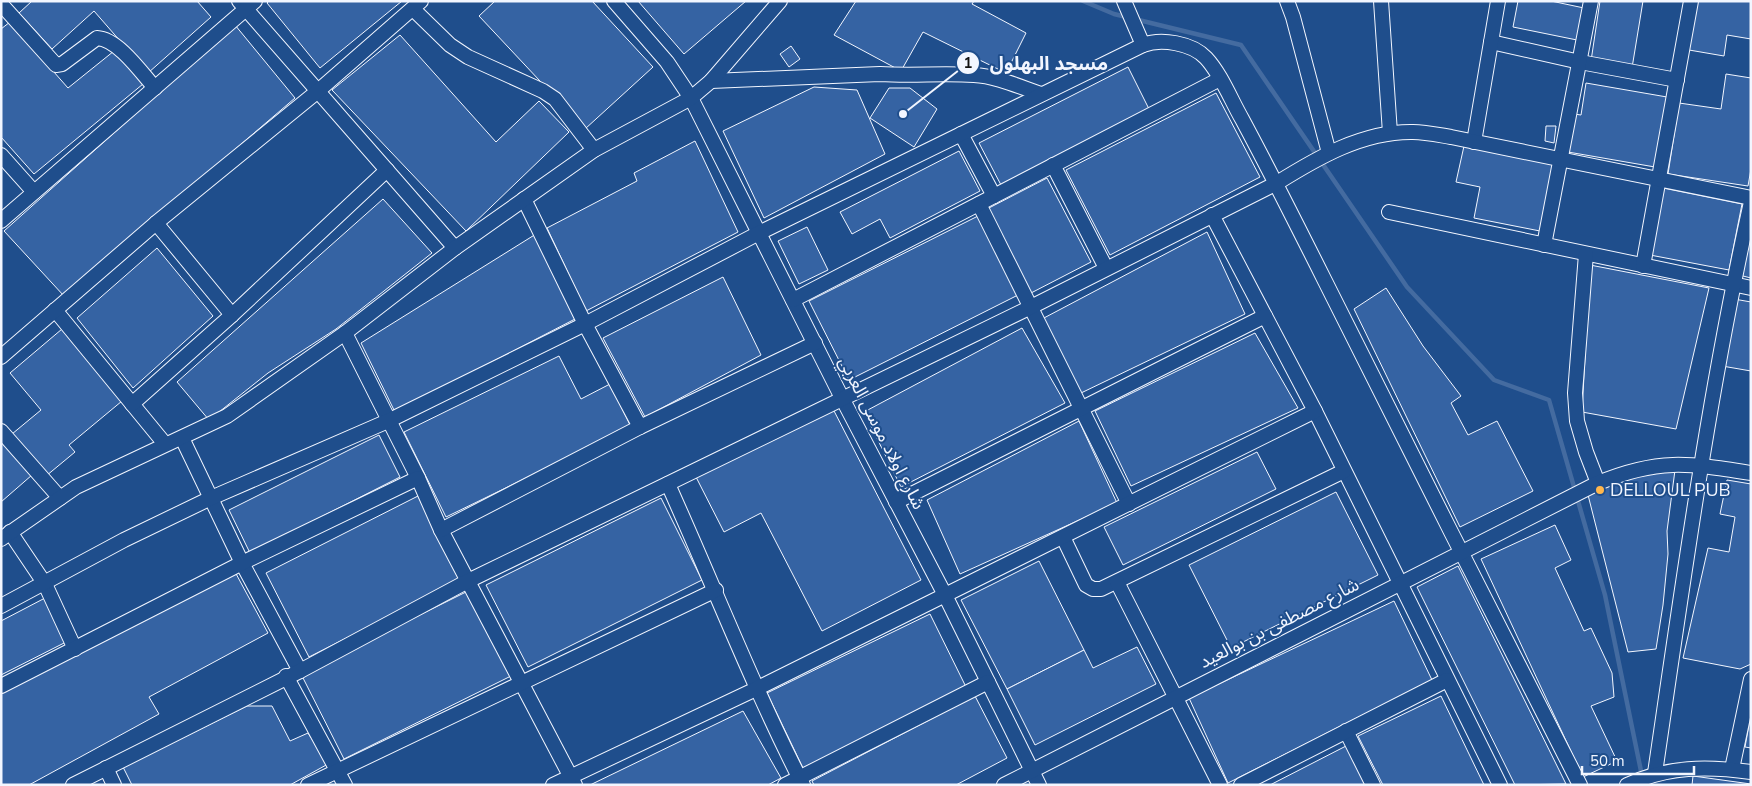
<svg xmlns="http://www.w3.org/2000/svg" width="1752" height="786" font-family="'Nunito Sans','Noto Sans Arabic',sans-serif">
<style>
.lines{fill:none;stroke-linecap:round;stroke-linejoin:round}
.stream{stroke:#446ba0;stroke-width:4.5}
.building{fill:#3563a3;stroke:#f2f6ff}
.minor-casing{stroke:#f2f6ff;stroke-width:16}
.minor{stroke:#1f4e8c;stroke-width:14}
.poi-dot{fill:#ffb74d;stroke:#1f4e8c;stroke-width:2}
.labels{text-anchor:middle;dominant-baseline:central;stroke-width:4;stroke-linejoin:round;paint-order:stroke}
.street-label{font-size:18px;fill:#f2f6ff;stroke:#1f4e8c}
.poi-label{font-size:18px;fill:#f2f6ff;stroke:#1f4e8c;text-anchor:start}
.leader{fill:none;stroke:#f2f6ff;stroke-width:2}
.callout-dot{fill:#f2f6ff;stroke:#1f4e8c;stroke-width:2}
.mark-label{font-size:15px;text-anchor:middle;font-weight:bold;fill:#111}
.callout-label{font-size:19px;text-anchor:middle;font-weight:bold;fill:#f2f6ff;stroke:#1f4e8c;stroke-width:4;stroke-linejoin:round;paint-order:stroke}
</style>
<rect width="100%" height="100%" fill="#1f4e8c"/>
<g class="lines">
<!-- stream -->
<path class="stream" d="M1083 1 1114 14 1241 45 1407 287 1494 380 1549 400 1605 595 1642 776"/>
</g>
<!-- building -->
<g class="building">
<path d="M32 1H197L211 17 148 73 94 11 52 49 19 13Z"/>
<path d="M269 1H402L320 68 267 3Z"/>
<path d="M495 1H592L653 67 585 129 479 16Z"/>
<path d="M638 1H746L684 54Z"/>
<path d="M856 1H974L972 4 1026 33 1006 73 923 32 901 71 834 35Z"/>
<path d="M1518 1H1551L1584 8 1577 40 1513 27Z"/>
<path d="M1600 1H1643L1632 68 1591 61Z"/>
<path d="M1697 1H1751V39L1727 35 1724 56 1689 50Z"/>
<path d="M10 22 68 88 114 51 143 84 34 174 1 137V29Z"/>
<path d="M235 25 295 98 64 296 4 231Z"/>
<path d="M400 35 496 142 539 101 569 132 466 231 332 90Z"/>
<path d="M791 46 800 59 789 67 780 54Z"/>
<path d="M1128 67 1149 109 1001 185 979 143Z"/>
<path d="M1726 74 1751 78V169L1748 186 1668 174 1679 103 1721 109Z"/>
<path d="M1586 83 1667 97 1655 167 1568 152 1574 114 1581 115Z"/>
<path d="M814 87 857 90 885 154 764 218 723 131Z"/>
<path d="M889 88H910L937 109 914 147 870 118Z"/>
<path d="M1216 93 1260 177 1110 255 1066 170Z"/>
<path d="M1546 126H1556L1554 143 1545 141Z"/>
<path d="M695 141 738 232 586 311 547 228 637 181 634 173Z"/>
<path d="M1464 146 1553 164 1540 231 1474 218 1480 187 1456 182Z"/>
<path d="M959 151 980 191 890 238 880 219 852 234 840 212Z"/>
<path d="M1047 178 1091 262 1031 293 987 209Z"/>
<path d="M1663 188 1742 204 1729 270 1650 255Z"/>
<path d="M383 199 432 253 336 329 268 373 209 420 177 382Z"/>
<path d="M1751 214V278L1739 275Z"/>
<path d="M978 216 1018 295 849 380 809 301Z"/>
<path d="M807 227 828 270 799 284 778 241Z"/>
<path d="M1207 232 1245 314 1081 393 1042 319Z"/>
<path d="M536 234 575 319 395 412 361 343Z"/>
<path d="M157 248 213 316 133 388 77 318Z"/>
<path d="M1590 265 1709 288 1676 429 1582 412Z"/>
<path d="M723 277 761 355 645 417 603 338Z"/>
<path d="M1386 288 1423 346 1461 396 1451 403 1468 435 1497 421 1533 491 1460 527 1354 309Z"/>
<path d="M1734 299 1751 302V371L1722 366Z"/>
<path d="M1022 328 1065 403 901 487 864 412Z"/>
<path d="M62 329 122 401 69 445 75 452 46 476 12 434 41 410 10 373Z"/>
<path d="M1255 333 1298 408 1131 486 1095 411Z"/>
<path d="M559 356 581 399 610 384 631 427 446 517 404 432Z"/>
<path d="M832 407 921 580 822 631 761 513 724 532 696 477Z"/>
<path d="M1079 421 1117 503 960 574 927 500Z"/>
<path d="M379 435 400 477 250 553 229 510Z"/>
<path d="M1 440 32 475 1 502Z"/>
<path d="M1257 452 1276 489 1123 565 1104 527Z"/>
<path d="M1675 470 1667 531 1668 554 1663 605 1656 649 1628 652 1587 491 1625 479Z"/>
<path d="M1727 480 1751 484V664L1740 669 1683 658 1708 548 1729 552 1735 517 1720 514Z"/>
<path d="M1336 492 1378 575 1231 648 1189 565Z"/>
<path d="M418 496 461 580 309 657 266 573Z"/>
<path d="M661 498 702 580 528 667 486 585Z"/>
<path d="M1555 525 1571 560 1555 568 1584 631 1591 628 1612 673 1614 697 1591 706 1617 761 1583 777 1481 559Z"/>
<path d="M1039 561 1084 650 1007 689 961 600Z"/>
<path d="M1458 566 1566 784 1515 785 1417 587Z"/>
<path d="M234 570 268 633 149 697 159 714 29 785H1V693Z"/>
<path d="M470 590 513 675 344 759 301 674Z"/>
<path d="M45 598 68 641 1 675V621Z"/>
<path d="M1394 601 1432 680 1228 783 1189 698Z"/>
<path d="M930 614 967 689 803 768 767 693Z"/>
<path d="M1137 647 1156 684 1035 745 1007 689 1084 650 1093 668Z"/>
<path d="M975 696 1007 758 956 785H814L812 781Z"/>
<path d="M1441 696 1484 785H1383L1358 736Z"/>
<path d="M247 706H272L290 741 308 733 328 764 290 785H132L123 767Z"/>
<path d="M743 711 781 778 768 785H590Z"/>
<path d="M1751 714V748L1745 747Z"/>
<path d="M1346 746 1366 785H1270Z"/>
<path d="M1693 776 1751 784V785H1692Z"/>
</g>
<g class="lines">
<defs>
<g id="minor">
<path d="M239 1 455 248"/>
<path d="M614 1 667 62 691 98 842 398 945 595 1039 785"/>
<path d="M1124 1 1143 45"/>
<path d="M1287 1 1293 17 1329 153"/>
<path d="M1381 1 1390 133"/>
<path d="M1 4 56 65 62 64 97 38C118 39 141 72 155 88"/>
<path d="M413 9 450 45 468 57 543 91 555 99 594 150"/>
<path d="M1491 42 1580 62 1677 80"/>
<path d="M711 81 880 74C911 76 943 73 974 75 996 76 1020 87 1041 94"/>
<path d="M961 134 994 196"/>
<path d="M1474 142 1498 1"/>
<path d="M1 155 34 192"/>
<path d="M1053 165 1106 268"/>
<path d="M524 199 585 324 640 427"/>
<path d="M979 204 1129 504"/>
<path d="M1389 212 1751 288"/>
<path d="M1212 215 1315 411 1500 785"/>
<path d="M1 221 255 1"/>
<path d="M156 223 232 315"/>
<path d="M1544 245 1591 1"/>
<path d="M1586 254 1575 393 1577 421 1586 452 1598 483"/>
<path d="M1643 266 1691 1"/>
<path d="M793 300 1220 79"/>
<path d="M55 310 165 444"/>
<path d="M345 333 418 478 441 530 575 785"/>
<path d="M1 357 156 223 318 91 421 1"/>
<path d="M132 404 232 315 387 170"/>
<path d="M1 431 60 498"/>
<path d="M182 438 242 563 300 671"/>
<path d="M668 484C713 584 753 687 803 785"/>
<path d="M896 502 1265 316"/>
<path d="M441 530 640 427 815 343"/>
<path d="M10 532 45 584 75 649"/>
<path d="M1063 537 1086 585 1093 589H1101L1344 471"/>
<path d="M1 539 76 487 227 416 345 333 455 248 594 150 691 98 711 81 780 1"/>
<path d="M1117 582 1220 785"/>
<path d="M1 606 124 540 211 498 388 421 585 324 759 233 1143 45C1161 38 1192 43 1206 58 1221 74 1231 100 1242 119 1271 173 1298 227 1325 281 1409 450 1494 617 1580 785"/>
<path d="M286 676 345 785"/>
<path d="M1 686 242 563 418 478"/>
<path d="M1346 731 1373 785"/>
<path d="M106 768 114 785"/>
<path d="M1732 769 1751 679"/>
<path d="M1655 773C1683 582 1709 391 1751 202"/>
<path d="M73 785 300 671 468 581 1031 307 1277 183C1317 158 1363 131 1413 132 1425 132 1439 135 1451 137L1751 198"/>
<path d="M308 785 716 590"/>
<path d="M553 785 756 689 1315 411"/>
<path d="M785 785 988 682"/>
<path d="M1004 785 1598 483C1658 458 1688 463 1751 473"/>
<path d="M1241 785 1447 680"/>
<path d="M1627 785C1668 766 1707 766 1751 772"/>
</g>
</defs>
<!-- minor casing -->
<use href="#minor" class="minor-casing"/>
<!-- minor -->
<use href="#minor" class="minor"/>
</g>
<!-- markers -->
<circle class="poi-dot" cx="1600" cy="490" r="5"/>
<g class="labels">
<!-- street labels -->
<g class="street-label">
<text transform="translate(882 433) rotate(63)">شارع اولاد موسى العربي</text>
<text transform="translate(1279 623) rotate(-27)">شارع مصطفى بن بوالعيد</text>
</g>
<!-- poi labels -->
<g class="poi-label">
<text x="1610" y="490">DELLOUL PUB</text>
</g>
</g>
<!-- callouts -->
<path class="leader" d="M903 114L968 63"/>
<g class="callout-dot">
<circle cx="903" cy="114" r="5"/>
<circle cx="968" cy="63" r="12"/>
</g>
<g class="mark-label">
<text x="968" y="68">1</text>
</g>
<g class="callout-label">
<text x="1049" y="70">مسجد البهلول</text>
</g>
<!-- border -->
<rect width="1752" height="786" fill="none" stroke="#f2f6ff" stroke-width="5"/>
<!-- scale -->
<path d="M1582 766v8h112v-8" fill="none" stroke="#f2f6ff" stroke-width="2.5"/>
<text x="1590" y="766" font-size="15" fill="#f2f6ff" stroke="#1f4e8c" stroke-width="4" paint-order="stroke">50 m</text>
</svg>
